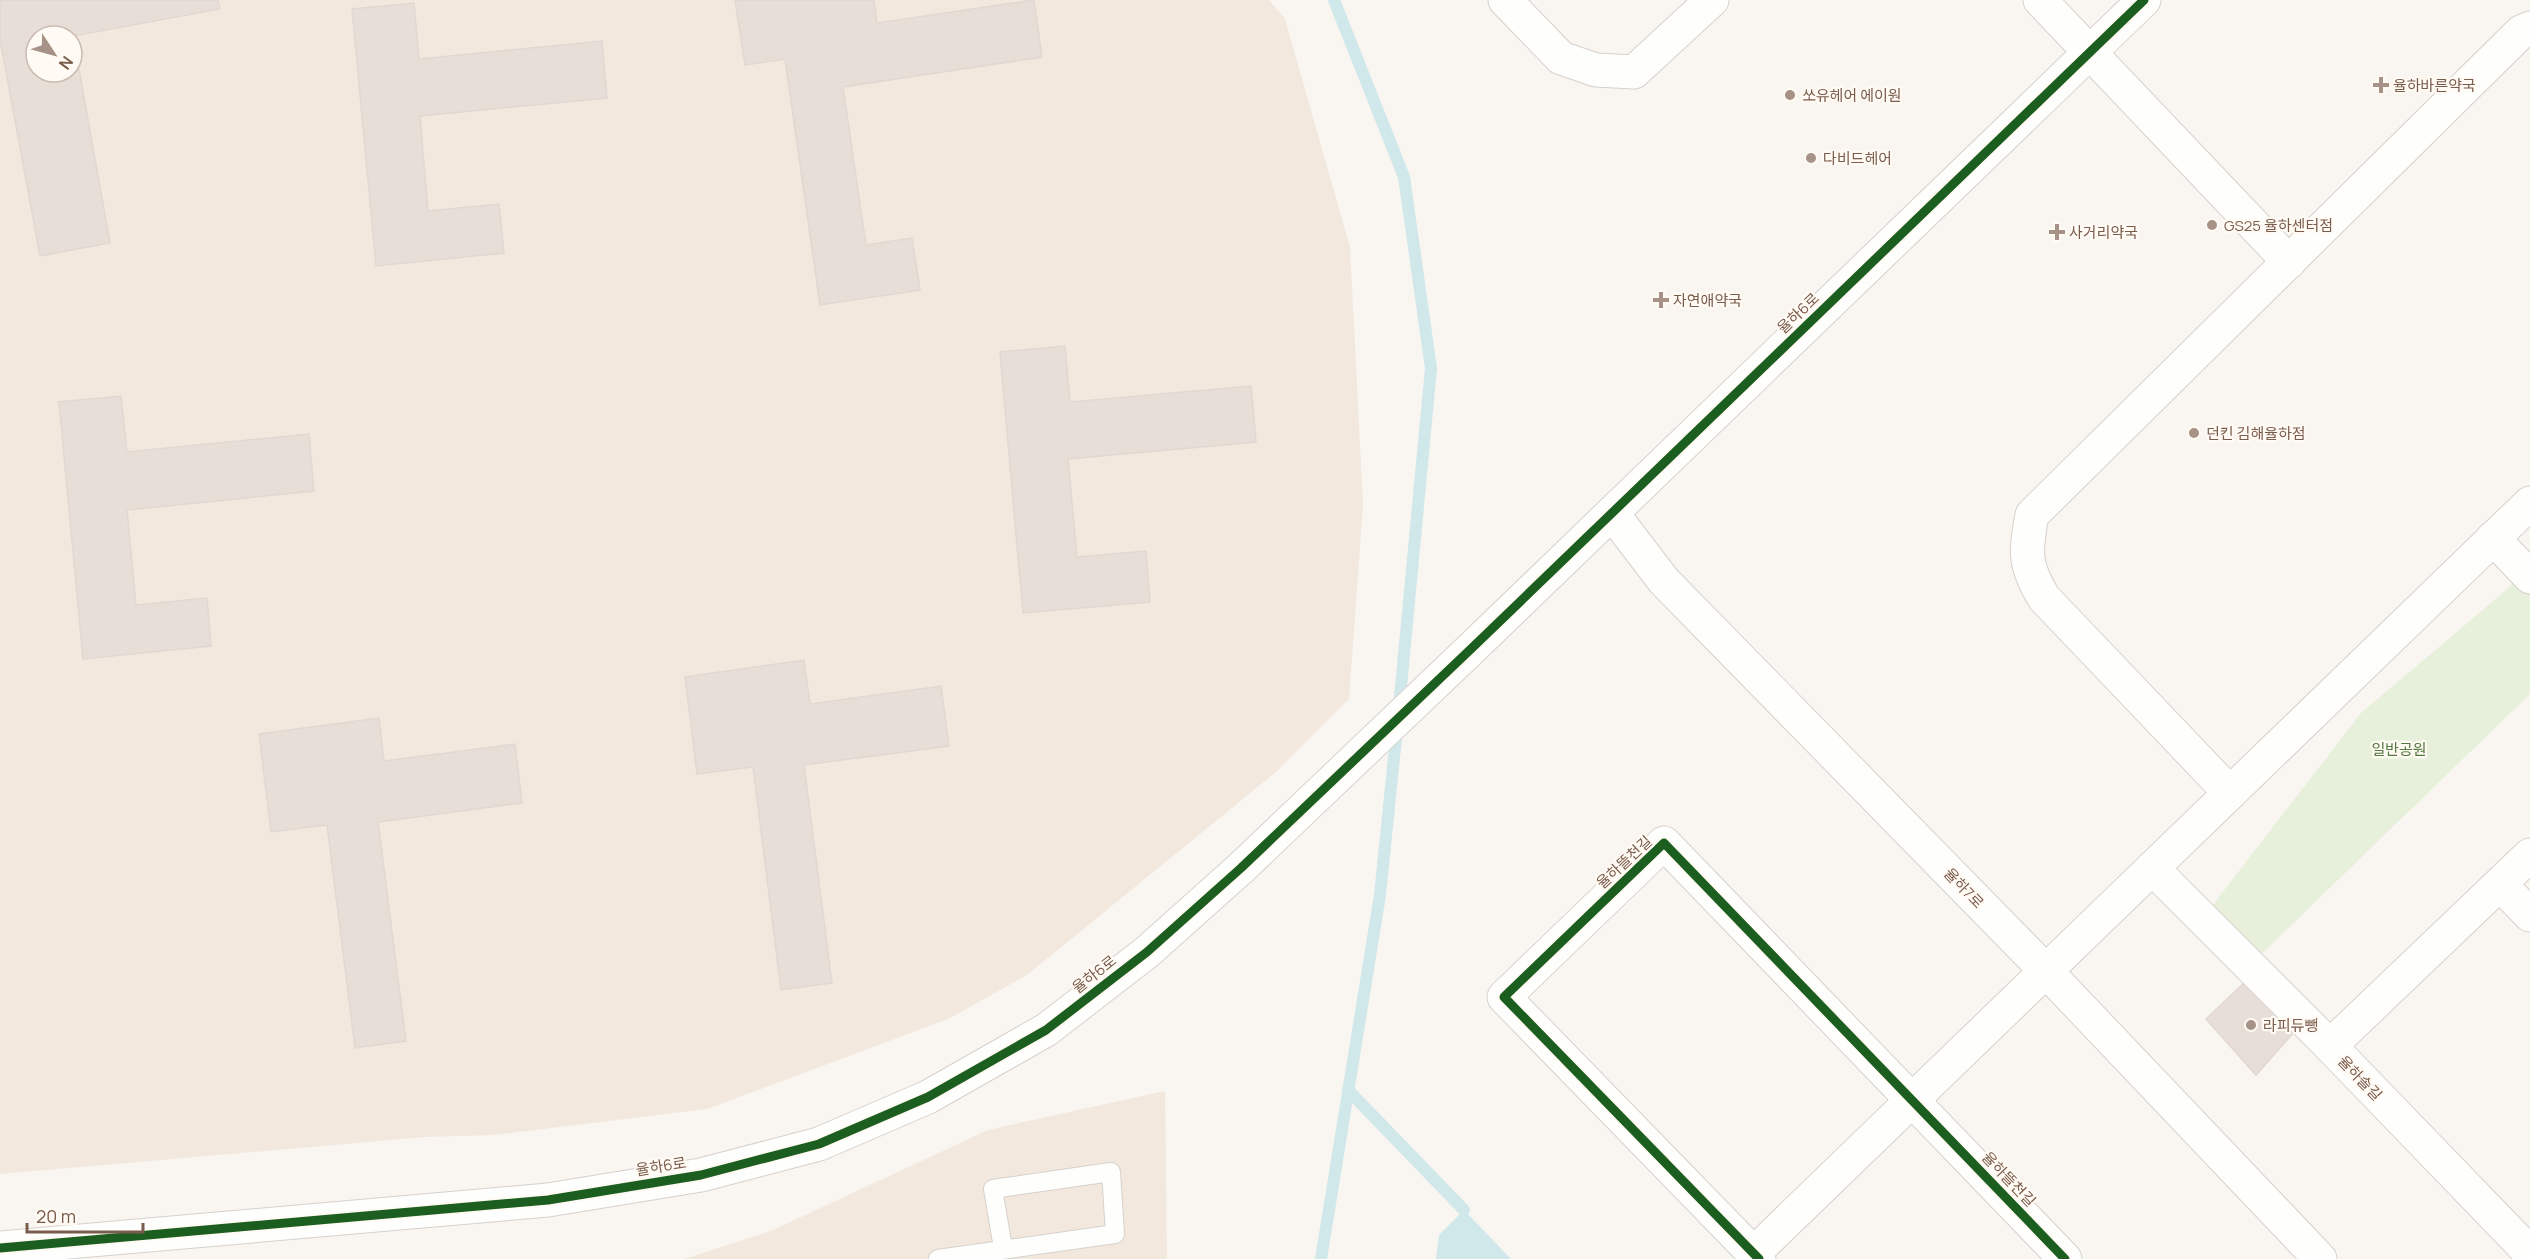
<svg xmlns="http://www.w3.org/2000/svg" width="2530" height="1259" font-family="Manrope,'Noto Sans KR',sans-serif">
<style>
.residential{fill:#f2e8de;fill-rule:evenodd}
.green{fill:#e7f0db}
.water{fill:#d0e8ea}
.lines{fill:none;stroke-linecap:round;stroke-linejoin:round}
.stream{stroke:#d0e8ea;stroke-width:12}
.building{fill:#e6ded7;stroke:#e2d8d2;stroke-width:1.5;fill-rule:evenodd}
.service-casing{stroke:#d7d1cb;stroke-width:20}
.minor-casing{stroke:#d7d1cb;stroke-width:35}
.tertiary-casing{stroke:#d7d1cb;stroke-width:35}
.service{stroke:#fefefd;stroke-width:18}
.minor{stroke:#fefefd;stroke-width:33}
.tertiary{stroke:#fefefd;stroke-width:33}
.cycleway-casing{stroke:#fffaf3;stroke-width:13}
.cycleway{stroke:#1b5e20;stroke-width:9}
.poi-dot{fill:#a69286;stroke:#fffaf3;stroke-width:2}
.labels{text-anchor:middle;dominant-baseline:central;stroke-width:4.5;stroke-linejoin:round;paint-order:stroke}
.poi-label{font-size:15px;fill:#7a5c4d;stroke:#fffaf3;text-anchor:start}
.street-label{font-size:15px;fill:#7a5c4d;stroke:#fffaf3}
.park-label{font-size:15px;fill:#537a41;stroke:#fffaf3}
</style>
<rect width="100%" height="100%" fill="#f9f5f0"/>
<!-- residential -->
<g class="residential">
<path d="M0 0H1269L1285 19 1350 247 1363 505 1349 699 1276 772 1027 975 948 1019 707 1109 493 1135 425 1137 0 1174ZM36 36H72V72H36Z"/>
<path d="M1165 1091 1167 1259H684L771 1231 988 1130Z"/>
</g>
<!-- green -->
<path class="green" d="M2530 566V694L2249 966 2202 919 2361 713 2504 592Z"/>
<!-- water -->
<path class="water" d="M1464 1210 1511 1259H1436L1439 1235Z"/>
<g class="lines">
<!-- stream -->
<g class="stream">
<path d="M1334 0 1404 177 1431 368 1399 708"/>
<path d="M1348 1090 1464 1210"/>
<path d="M1321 1259 1380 895 1397 728"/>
</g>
</g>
<!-- building -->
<g class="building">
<path d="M0 0H218L220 9 73 36 110 243 40 256 0 39ZM36 36H72V72H36Z"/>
<path d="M735 0H874L877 23 1034 0 1042 57 843 87 866 245 912 238 920 290 820 305 785 59 745 65Z"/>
<path d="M414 3 419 59 602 41 607 98 420 116 428 211 499 204 504 253 376 266 352 9Z"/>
<path d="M1065 346 1070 402 1251 386 1256 442 1068 459 1077 557 1146 551 1150 602 1023 613 1000 352Z"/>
<path d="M121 396 127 452 309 434 314 491 127 510 136 605 207 598 211 646 83 659 59 402Z"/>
<path d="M804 660 810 704 941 686 949 746 804 765 832 983 781 990 753 767 697 774 685 677Z"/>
<path d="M379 718 384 761 515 744 522 803 378 822 406 1041 355 1048 327 825 271 832 259 734Z"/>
<path d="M2249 978 2295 1031 2256 1075 2206 1019Z"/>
</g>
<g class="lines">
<defs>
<path id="service" d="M938 1259 1115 1234 1111 1172 993 1189 1003 1248"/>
<g id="minor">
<path d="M1505 0 1561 58 1596 70 1634 72 1712 0"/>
<path d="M2040 0 2289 262"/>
<path d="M1612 513 1664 581 2046 971 2320 1259"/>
<path d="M2493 538 2530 577"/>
<path d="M2230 793 2044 598C2024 565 2025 553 2032 515L2521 32 2530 28"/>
<path d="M2152 868 2330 1046 2530 1253"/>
<path d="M2500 884 2530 915"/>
<path d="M2330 1046 2530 855"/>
<path d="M1754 1253 2530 503"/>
<path d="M1759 1259 1504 997 1664 843 2065 1259"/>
</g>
<path id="tertiary" d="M0 1248 548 1200 701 1175 819 1144 928 1097 1046 1030 1147 952 1241 868 1473 647 2144 0"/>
</defs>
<!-- service casing -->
<use href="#service" class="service-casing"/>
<!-- minor casing -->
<use href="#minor" class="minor-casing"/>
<!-- tertiary casing -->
<use href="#tertiary" class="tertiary-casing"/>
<!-- service -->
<use href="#service" class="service"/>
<!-- minor -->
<use href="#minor" class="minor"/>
<!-- tertiary -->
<use href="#tertiary" class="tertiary"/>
<defs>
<g id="cycleway">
<path d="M0 1248 548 1200 701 1175 819 1144 928 1097 1046 1030 1147 952 1241 868 1473 647 2144 0"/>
<path d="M1759 1259 1504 997 1664 843 2065 1259"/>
</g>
</defs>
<!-- cycleway casing -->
<use href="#cycleway" class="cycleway-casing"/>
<!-- cycleway -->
<use href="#cycleway" class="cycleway"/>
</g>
<!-- markers -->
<g class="poi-dot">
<path d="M2378 76h6v6h6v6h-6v6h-6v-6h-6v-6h6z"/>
<circle cx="1790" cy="95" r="6"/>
<circle cx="1811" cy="158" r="6"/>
<circle cx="2212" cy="225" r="6"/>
<path d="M2054 223h6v6h6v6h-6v6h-6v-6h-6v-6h6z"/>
<path d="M1658 291h6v6h6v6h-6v6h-6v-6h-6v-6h6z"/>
<circle cx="2194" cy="433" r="6"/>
<circle cx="2251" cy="1025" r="6"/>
</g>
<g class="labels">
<!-- poi labels -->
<g class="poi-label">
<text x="2393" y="85">율하바른약국</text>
<text x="1802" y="95">쏘유헤어 에이원</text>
<text x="1823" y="158">다비드헤어</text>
<text x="2224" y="225">GS25 율하센터점</text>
<text x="2069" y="232">사거리약국</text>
<text x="1673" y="300">자연애약국</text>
<text x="2206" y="433">던킨 김해율하점</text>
<text x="2263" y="1025">라피듀뺑</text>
</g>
<!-- street labels -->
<g class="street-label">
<text transform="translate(1798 313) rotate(-44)">율하6로</text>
<text transform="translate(1624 862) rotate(-43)">율하뜰천길</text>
<text transform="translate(1964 888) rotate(46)">율하7로</text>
<text transform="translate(1094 974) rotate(-38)">율하6로</text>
<text transform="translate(2360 1078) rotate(46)">율하솔길</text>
<text transform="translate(661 1166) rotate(-9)">율하6로</text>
<text transform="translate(2009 1179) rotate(46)">율하뜰천길</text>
</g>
<!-- park labels -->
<g class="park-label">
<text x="2399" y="749">일반공원</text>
</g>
</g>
<!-- north arrow -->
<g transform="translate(54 54) rotate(126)"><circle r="28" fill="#fffaf3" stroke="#cabbb1" stroke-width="1.5"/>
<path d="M0-4.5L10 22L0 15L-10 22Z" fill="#a69286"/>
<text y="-9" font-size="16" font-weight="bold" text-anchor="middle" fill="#7a5c4d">N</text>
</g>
<!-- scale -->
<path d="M27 1223v9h116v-9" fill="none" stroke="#7a5c4d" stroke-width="3"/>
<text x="36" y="1223" font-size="18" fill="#7a5c4d" stroke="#fffaf3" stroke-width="4.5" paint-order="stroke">20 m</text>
</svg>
